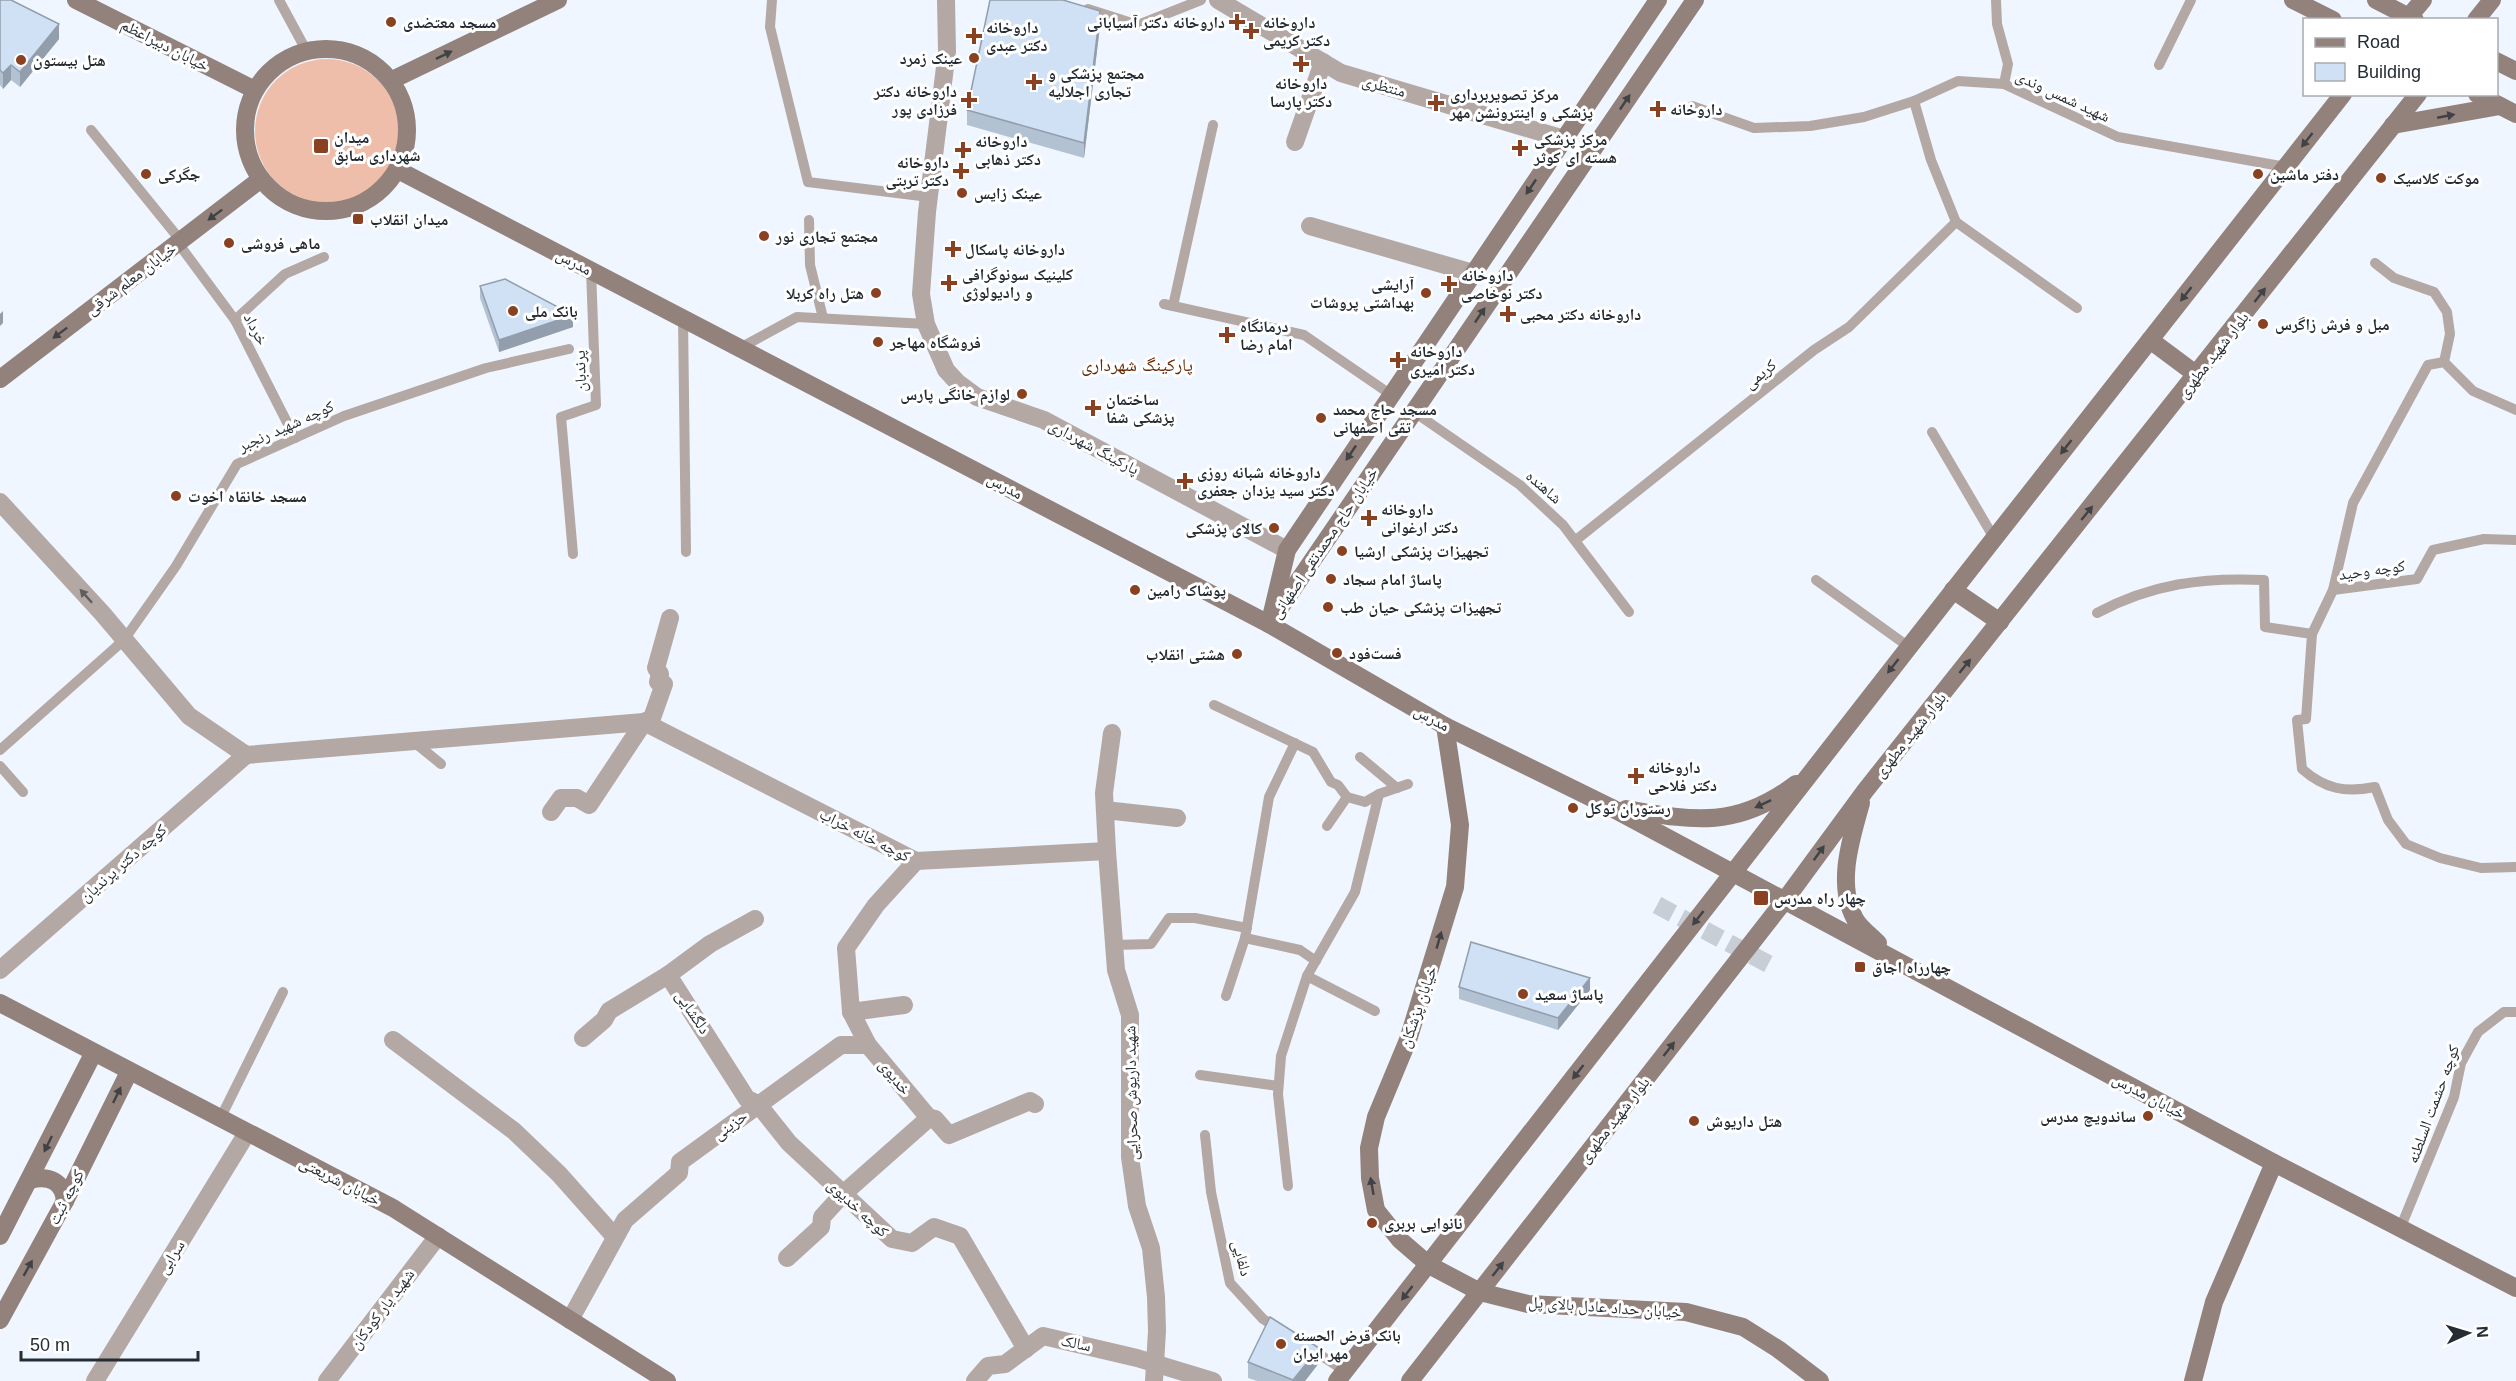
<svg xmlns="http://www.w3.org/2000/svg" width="2516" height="1381" font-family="Helvetica,'Noto Naskh Arabic',sans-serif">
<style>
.green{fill:#eebeaa}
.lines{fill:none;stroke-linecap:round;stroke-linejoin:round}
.street-tunnel{stroke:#c7ced6;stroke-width:18;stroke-dasharray:18 9;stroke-linecap:butt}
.lane{stroke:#b3a8a3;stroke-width:10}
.street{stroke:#b3a8a3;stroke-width:18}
.secondary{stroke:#93827b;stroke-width:18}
.wall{fill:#b3c2d3}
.shaded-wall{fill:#929eac}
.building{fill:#d0e1f5;stroke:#929eac;stroke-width:1.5}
.oneway{fill:#404246}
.oneway2{fill:#5e5e60}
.poi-dot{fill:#894121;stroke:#fff;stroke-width:2}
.labels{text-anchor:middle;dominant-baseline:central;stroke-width:6;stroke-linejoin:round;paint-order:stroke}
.poi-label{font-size:16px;font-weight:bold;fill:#252c34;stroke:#fff;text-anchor:start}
.street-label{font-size:16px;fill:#252c34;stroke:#fff}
.neighbourhood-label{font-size:18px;fill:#662706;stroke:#fff}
</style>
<rect width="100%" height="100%" fill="#eff6ff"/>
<!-- green -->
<circle class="green" cx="327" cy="131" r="72"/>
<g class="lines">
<!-- street-tunnel -->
<path class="street-tunnel" d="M1657 905 1776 968"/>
<!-- lane -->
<g class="lane">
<path d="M279 0 306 50"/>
<path d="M772 0 770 27 808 182 929 197"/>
<path d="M1996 0 1997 24 2008 64 2004 84"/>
<path d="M1088 9 1138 25 1201 0"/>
<path d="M2159 65 2191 0"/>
<path d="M1914 101 1931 160 1956 222 2077 308"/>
<path d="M1692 106 1754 128 1810 126 1864 117 1914 101 1958 81 2004 84 2118 137 2286 167"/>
<path d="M91 130 181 241"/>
<path d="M809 220 810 265 823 318"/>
<path d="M178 243 235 320 295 438"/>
<path d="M2375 263 2394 278 2434 292 2447 312 2450 334 2444 362"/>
<path d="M1164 304 1304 335 1390 394"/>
<path d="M1173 306 1213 125"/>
<path d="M683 318 686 552"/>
<path d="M235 320 285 274 324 257"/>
<path d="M740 348 797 317 926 324"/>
<path d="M1414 412 1520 485 1563 525 1629 612"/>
<path d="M1932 432 1994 538"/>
<path d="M1576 540 1814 350 1849 327 1956 222"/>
<path d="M573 554 561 417 596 405 591 270"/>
<path d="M1816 580 1909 647"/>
<path d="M2333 590 2353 503 2428 365 2444 362 2473 391 2516 410"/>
<path d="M2097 613C2151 584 2203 577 2264 580L2265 627 2312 634 2306 719 2297 720 2302 769C2325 789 2345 793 2375 787L2388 820 2406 844 2440 858 2481 868 2516 867"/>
<path d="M2312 634 2333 590 2417 579 2433 550 2484 539 2516 540"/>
<path d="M1214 705 1313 752 1331 782 1338 785 1347 797"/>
<path d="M414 742 441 764"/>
<path d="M0 750 124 640 176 566 237 464 344 416 486 368 569 349"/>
<path d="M1360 757 1397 788"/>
<path d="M0 766 23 792"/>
<path d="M1327 826 1347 797 1365 802 1379 794"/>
<path d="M1245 938 1300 950 1316 961"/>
<path d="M1114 945 1151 944 1169 918H1195L1247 928"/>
<path d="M1307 976 1375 1011"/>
<path d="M1226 996 1245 938 1269 797 1295 743"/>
<path d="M1200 1075 1278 1086"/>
<path d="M220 1119 283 992"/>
<path d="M1205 1135 1211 1192 1230 1283 1263 1319 1279 1329"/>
<path d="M1288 1186 1278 1094 1281 1056 1307 976 1355 892 1379 794 1408 784"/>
<path d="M2400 1229 2454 1097 2461 1063 2478 1032 2504 1012H2516"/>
<path d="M1308 1347 1345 1371"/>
</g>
<!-- street -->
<g class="street">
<path d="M946 0 947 51 927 212 921 294 926 324 946 370 958 383 977 397 1044 420 1287 550"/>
<path d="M1218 0 1341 73 1564 139"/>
<path d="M1295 142 1323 62"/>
<path d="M1310 226 1473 273"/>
<path d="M0 502 102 613 189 716 246 755 644 722 652 718 664 684 658 682 660 674 656 668 670 618"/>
<path d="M644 722 916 861 1107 851"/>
<path d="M1112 733 1104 793 1107 851 1116 970 1130 1015V1157L1137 1206 1151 1248 1156 1297 1157 1331 1154 1381"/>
<path d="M1105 810 1177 818"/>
<path d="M551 812 561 798H577L589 805 644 722"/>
<path d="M0 970 246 755"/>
<path d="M668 975 710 944 755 919"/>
<path d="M851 1012 904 1005"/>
<path d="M583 1038 604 1020 609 1011 668 975 747 1099 758 1104 789 1143 892 1239 912 1243 934 1227 960 1236 1026 1349"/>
<path d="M393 1040 514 1131 559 1174 615 1237"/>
<path d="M929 1118 935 1119 949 1135 1030 1101 1035 1104"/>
<path d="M787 1258 821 1227 822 1217 843 1194 929 1118 868 1045 851 1012 846 948 876 905 916 861"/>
<path d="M570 1320 625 1220 679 1173 680 1162 841 1045H868"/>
<path d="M95 1381 247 1133"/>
<path d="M327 1381 438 1236"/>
<path d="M975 1381 988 1366 1005 1364 1043 1336 1137 1358 1213 1381"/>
</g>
<!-- secondary -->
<g class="secondary">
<path d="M76 0 255 90"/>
<path d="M2293 0 2333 20"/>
<path d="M2376 0 2415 20"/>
<path d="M2406 20 2423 0"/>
<path d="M2476 20 2492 0"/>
<circle cx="326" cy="130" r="81"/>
<path d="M2496 61 2516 71"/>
<path d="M392 80 558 0"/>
<path d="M2477 94 2516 114"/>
<path d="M2393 125 2500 106"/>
<path d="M398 170 1269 624 1445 726 1610 807 2274 1163 2516 1288"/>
<path d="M2150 340 2197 375"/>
<path d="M0 379 261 179"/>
<path d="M1953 590 2000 622"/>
<path d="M1272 613 1287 550 1658 0"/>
<path d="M1269 624 1695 0"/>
<path d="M1445 726 1460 825 1455 887 1408 1040 1376 1117 1369 1148 1370 1178 1376 1210 1400 1240 1429 1265 1480 1292 1528 1304 1686 1312 1743 1327 1778 1349 1820 1381"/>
<path d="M1861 803C1851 839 1836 884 1855 919 1860 928 1871 936 1878 943"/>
<path d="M1626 809C1694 821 1737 829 1796 784"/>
<path d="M0 1003 393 1208 667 1381"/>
<path d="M30 1180C49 1175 63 1181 65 1201"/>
<path d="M0 1236 93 1054"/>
<path d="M0 1320 65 1201 129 1072"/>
<path d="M1337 1381 1909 647 2343 94"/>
<path d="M1410 1381 1785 900 1865 791 2418 94"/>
<path d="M2193 1381 2214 1302 2274 1163"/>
</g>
</g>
<!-- wall -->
<g class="wall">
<path d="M0 0 59 39 20 87 11 80 3 89 0 85Z"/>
<path d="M1100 26 1084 158 967 125V110Z"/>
<path d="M480 286 573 327 499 352 480 298Z"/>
<path d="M1459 987 1590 990 1558 1030 1459 999Z"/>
<path d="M1248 1362 1319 1363 1305 1381H1257L1248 1378Z"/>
</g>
<!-- shaded-wall -->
<g class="shaded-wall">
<path d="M1100 11V26L1084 158V143Z"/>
<path d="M59 24V39L20 87V72Z"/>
<path d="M11 65V80L3 89V73Z"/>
<path d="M3 311V323L0 326V314Z"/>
<path d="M573 315V327L499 352V340Z"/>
<path d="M1590 978V990L1558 1030V1018Z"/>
<path d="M1319 1348V1363L1305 1381H1293Z"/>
</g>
<!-- building -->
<g class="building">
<path d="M0 0H11L59 24 20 72 11 65 3 73 0 70Z"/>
<path d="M990 0H1063L1100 11 1084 143 967 110Z"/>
<path d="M505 279 573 315 499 340 480 286Z"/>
<path d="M1471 942 1590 978 1558 1018 1459 987Z"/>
<path d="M1270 1317 1319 1348 1293 1380 1248 1362Z"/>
</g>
<!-- one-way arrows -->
<defs><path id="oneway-solid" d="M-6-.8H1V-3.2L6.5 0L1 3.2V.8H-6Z" transform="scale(1.5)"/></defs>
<g class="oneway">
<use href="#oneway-solid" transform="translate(444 55) rotate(-26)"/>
<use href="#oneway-solid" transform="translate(1625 102) rotate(-56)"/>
<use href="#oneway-solid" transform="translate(2446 116) rotate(-11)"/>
<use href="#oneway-solid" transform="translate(2307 140) rotate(128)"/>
<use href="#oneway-solid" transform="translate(1531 187) rotate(124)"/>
<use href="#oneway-solid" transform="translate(215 215) rotate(143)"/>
<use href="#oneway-solid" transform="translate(2186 294) rotate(128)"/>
<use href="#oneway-solid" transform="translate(2260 295) rotate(-52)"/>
<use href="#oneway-solid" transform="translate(1480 315) rotate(-56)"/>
<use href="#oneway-solid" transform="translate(60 333) rotate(143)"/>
<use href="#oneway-solid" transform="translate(2066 447) rotate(128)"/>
<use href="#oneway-solid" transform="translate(1351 453) rotate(124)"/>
<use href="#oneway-solid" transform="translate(2087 513) rotate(-51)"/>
<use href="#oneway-solid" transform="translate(1893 666) rotate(128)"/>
<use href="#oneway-solid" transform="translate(1965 666) rotate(-51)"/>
<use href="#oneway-solid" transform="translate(1763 804) rotate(155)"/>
<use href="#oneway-solid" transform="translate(1819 853) rotate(-54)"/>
<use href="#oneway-solid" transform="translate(1698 918) rotate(128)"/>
<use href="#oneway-solid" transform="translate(1439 940) rotate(-74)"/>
<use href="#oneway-solid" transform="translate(1669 1049) rotate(-52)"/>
<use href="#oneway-solid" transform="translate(1578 1072) rotate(128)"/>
<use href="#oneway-solid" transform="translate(117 1095) rotate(-64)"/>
<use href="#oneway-solid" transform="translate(48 1144) rotate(116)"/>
<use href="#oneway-solid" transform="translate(1372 1186) rotate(-100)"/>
<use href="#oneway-solid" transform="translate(28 1268) rotate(-61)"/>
<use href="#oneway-solid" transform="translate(1498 1269) rotate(-52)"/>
<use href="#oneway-solid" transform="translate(1407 1293) rotate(128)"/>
</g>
<use class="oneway2" href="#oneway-solid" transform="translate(86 596) rotate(-132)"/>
<!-- markers -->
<g class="poi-dot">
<circle cx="391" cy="22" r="6"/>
<path d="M1234 13h6v6h6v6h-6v6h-6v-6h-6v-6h6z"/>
<path d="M1248 22h6v6h6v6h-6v6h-6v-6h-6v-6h6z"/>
<path d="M971 27h6v6h6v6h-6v6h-6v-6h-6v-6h6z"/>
<circle cx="974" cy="58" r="6"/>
<circle cx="21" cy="60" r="6"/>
<path d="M1298 55h6v6h6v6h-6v6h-6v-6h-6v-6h6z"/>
<path d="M1031 73h6v6h6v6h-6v6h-6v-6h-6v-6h6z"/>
<path d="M966 91h6v6h6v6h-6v6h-6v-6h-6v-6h6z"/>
<path d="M1433 94h6v6h6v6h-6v6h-6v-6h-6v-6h6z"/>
<path d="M1655 100h6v6h6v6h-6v6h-6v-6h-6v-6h6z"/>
<rect x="313" y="138" width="16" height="16" rx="3"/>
<path d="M1517 139h6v6h6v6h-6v6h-6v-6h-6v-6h6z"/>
<path d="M960 141h6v6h6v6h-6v6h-6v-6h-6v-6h6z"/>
<path d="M958 162h6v6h6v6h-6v6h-6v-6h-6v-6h6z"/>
<circle cx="146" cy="174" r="6"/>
<circle cx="2258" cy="174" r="6"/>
<circle cx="2381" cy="178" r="6"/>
<circle cx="962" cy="193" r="6"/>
<rect x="352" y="213" width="12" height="12" rx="3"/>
<circle cx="764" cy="236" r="6"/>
<circle cx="229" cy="243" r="6"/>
<path d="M950 240h6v6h6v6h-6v6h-6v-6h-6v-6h6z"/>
<path d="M946 274h6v6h6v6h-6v6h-6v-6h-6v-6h6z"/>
<path d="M1446 275h6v6h6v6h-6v6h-6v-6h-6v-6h6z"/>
<circle cx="876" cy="293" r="6"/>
<circle cx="1426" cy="293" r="6"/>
<circle cx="513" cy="311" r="6"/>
<path d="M1505 305h6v6h6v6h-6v6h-6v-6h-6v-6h6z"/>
<circle cx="2263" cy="324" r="6"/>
<path d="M1224 326h6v6h6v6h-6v6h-6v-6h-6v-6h6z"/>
<circle cx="878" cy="342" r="6"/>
<path d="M1395 351h6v6h6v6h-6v6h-6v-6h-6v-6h6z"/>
<circle cx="1022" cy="394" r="6"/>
<path d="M1090 399h6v6h6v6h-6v6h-6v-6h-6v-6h6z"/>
<circle cx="1321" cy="418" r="6"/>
<path d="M1182 472h6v6h6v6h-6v6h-6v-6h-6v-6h6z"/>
<circle cx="176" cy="496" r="6"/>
<path d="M1366 509h6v6h6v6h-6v6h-6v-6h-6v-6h6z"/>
<circle cx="1274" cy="528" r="6"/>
<circle cx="1342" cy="551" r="6"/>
<circle cx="1331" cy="579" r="6"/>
<circle cx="1135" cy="590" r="6"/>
<circle cx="1328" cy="607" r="6"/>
<circle cx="1337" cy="653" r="6"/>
<circle cx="1237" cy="654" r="6"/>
<path d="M1633 767h6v6h6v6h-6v6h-6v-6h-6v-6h6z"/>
<circle cx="1573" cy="808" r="6"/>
<rect x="1753" y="890" width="16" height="16" rx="3"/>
<rect x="1854" y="961" width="12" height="12" rx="3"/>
<circle cx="1523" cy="994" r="6"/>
<circle cx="2148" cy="1116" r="6"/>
<circle cx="1694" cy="1121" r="6"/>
<circle cx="1372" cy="1223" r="6"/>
<circle cx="1281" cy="1344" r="6"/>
</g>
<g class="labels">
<!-- poi labels -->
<g class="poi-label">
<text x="403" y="22">مسجد معتضدی</text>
<text x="1225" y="22" text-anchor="end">داروخانه دکتر آسیابانی</text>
<text x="1263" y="22">داروخانه<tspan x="1263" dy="18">دکتر کریمی</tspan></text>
<text x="986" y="27">داروخانه<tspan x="986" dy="18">دکتر عبدی</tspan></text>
<text x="962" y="58" text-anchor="end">عینک زمرد</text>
<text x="33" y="60">هتل بیستون</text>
<text x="1048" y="73">مجتمع پزشکی و<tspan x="1048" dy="18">تجاری اجلالیه</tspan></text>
<text x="1301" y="83" text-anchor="middle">داروخانه<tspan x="1301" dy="18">دکتر پارسا</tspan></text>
<text x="957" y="91" text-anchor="end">داروخانه دکتر<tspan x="957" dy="18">فرزادی پور</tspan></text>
<text x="1450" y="94">مرکز تصویربرداری<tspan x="1450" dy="18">پزشکی و اینترونشن مهر</tspan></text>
<text x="1670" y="109">داروخانه</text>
<text x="334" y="137">میدان<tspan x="334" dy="18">شهرداری سابق</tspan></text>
<text x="1534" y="139">مرکز پزشکی<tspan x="1534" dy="18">هسته ای کوثر</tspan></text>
<text x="975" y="141">داروخانه<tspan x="975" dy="18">دکتر ذهابی</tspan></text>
<text x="949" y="162" text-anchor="end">داروخانه<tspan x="949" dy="18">دکتر تربتی</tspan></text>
<text x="158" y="174">جگرکی</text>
<text x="2270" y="174">دفتر ماشین</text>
<text x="2393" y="178">موکت کلاسیک</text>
<text x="974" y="193">عینک زایس</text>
<text x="370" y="219">میدان انقلاب</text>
<text x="776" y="236">مجتمع تجاری نور</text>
<text x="241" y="243">ماهی فروشی</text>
<text x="965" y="249">داروخانه پاسکال</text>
<text x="962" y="274">کلینیک سونوگرافی<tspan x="962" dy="18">و رادیولوژی</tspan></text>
<text x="1461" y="275">داروخانه<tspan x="1461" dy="18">دکتر نوخاصی</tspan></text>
<text x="1414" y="284" text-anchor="end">آرایشی<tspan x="1414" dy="18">بهداشتی پروشات</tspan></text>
<text x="864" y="293" text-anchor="end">هتل راه کربلا</text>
<text x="525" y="311">بانک ملی</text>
<text x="1520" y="314">داروخانه دکتر محبی</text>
<text x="2275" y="324">مبل و فرش زاگرس</text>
<text x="1240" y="326">درمانگاه<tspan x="1240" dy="18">امام رضا</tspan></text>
<text x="890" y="342">فروشگاه مهاجر</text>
<text x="1410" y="351">داروخانه<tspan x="1410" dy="18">دکتر امیری</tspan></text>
<text x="1010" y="394" text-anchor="end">لوازم خانگی پارس</text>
<text x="1106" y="399">ساختمان<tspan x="1106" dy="18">پزشکی شفا</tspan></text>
<text x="1333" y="409">مسجد حاج محمد<tspan x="1333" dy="18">تقی اصفهانی</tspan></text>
<text x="1197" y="472">داروخانه شبانه روزی<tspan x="1197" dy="18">دکتر سید یزدان جعفری</tspan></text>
<text x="188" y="496">مسجد خانقاه اخوت</text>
<text x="1381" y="509">داروخانه<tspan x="1381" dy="18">دکتر ارغوانی</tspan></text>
<text x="1262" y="528" text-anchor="end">کالای پزشکی</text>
<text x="1354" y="551">تجهیزات پزشکی ارشیا</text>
<text x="1343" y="579">پاساژ امام سجاد</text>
<text x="1147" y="590">پوشاک رامین</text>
<text x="1340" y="607">تجهیزات پزشکی حیان طب</text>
<text x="1349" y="653">فست‌فود</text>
<text x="1225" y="654" text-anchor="end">هشتی انقلاب</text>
<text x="1648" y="767">داروخانه<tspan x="1648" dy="18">دکتر فلاحی</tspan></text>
<text x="1585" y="808">رستوران توکل</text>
<text x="1774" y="898">چهار راه مدرس</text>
<text x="1872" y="967">چهارراه اجاق</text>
<text x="1535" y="994">پاساژ سعید</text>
<text x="2136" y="1116" text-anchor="end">ساندویچ مدرس</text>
<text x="1706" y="1121">هتل داریوش</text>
<text x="1384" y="1223">نانوایی بربری</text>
<text x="1293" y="1335">بانک قرض الحسنه<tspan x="1293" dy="18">مهر ایران</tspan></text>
</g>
<!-- street labels -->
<g class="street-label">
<text transform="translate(165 45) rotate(27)">خیابان دبیراعظم</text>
<text transform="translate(1384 86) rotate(16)">منتظری</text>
<text transform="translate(2063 96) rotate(25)">شهید شمس وندی</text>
<text transform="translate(574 262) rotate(28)">مدرس</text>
<text transform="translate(131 279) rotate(-37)">خیابان معلم شرقی</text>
<text transform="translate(256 329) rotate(62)">خرداد</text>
<text transform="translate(2213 355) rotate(-52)">بلوار شهید مطهری</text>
<text transform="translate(580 371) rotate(-92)">پرندبان</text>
<text transform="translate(1760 374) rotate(-39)">کریمی</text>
<text transform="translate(286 426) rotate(-24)">کوچه شهید رنجبر</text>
<text transform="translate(1094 447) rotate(28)">پارکینگ شهرداری</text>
<text transform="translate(1005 486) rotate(28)">مدرس</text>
<text transform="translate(1544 487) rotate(41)">شاهنده</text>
<text transform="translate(1324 543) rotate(-56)">خیابان حاج محمدتقی اصفهانی</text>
<text transform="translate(2372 570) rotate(-8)">کوچه وحید</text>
<text transform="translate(1432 718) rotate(29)">مدرس</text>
<text transform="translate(1910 735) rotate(-51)">بلوار شهید مطهری</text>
<text transform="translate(865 835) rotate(27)">کوچه خانه خراب</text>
<text transform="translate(123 863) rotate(-41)">کوچه دکتر پرندیان</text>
<text transform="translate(1418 1007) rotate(-71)">خیابان پزشکان</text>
<text transform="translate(693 1012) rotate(56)">دلگشایی</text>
<text transform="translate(895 1077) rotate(51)">خدیوی</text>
<text transform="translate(1131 1093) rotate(-91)">شهید داریوش صحرایی</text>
<text transform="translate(2149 1096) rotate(28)">خیابان مدرس</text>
<text transform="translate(2433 1104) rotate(-70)">کوچه حشمت السلطنه</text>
<text transform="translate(1614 1120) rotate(-52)">بلوار شهید مطهری</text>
<text transform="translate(730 1125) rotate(-36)">حزینی</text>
<text transform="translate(340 1181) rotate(27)">خیابان شریعتی</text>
<text transform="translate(66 1197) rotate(-63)">کوچه ثبت</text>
<text transform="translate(858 1208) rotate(43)">کوچه خدیوی</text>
<text transform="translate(171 1257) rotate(-58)">سرابی</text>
<text transform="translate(1242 1258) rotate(75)">دلفایی</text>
<text transform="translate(1605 1307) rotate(4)">خیابان حداد عادل بالای پل</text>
<text transform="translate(382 1309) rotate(-53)">شهید یار کودکان</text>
<text transform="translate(1076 1343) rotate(12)">سالک</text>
</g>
<!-- neighbourhood labels -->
<g class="neighbourhood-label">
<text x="1137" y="365">پارکینگ شهرداری</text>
</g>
</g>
<!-- legend -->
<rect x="2303" y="18" width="195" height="78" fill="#ffffff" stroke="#a8abae" stroke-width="1.5"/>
<rect x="2315" y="38" width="30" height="9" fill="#93827b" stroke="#a8abae" stroke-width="1.5"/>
<text x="2357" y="48" font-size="18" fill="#252c34">Road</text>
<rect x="2315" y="63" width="30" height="18" fill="#d0e1f5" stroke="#a8abae" stroke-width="1.5"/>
<text x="2357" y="78" font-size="18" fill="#252c34">Building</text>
<!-- north arrow -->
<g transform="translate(2468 1333) rotate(86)" stroke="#ffffff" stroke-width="4.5" paint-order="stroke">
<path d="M0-4.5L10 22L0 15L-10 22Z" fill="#252c34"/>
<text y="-9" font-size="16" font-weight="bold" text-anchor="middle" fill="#252c34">N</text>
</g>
<!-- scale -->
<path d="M21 1351v9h177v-9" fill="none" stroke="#252c34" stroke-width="3"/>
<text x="30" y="1351" font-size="18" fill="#252c34" stroke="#ffffff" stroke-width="4.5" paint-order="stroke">50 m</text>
</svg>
